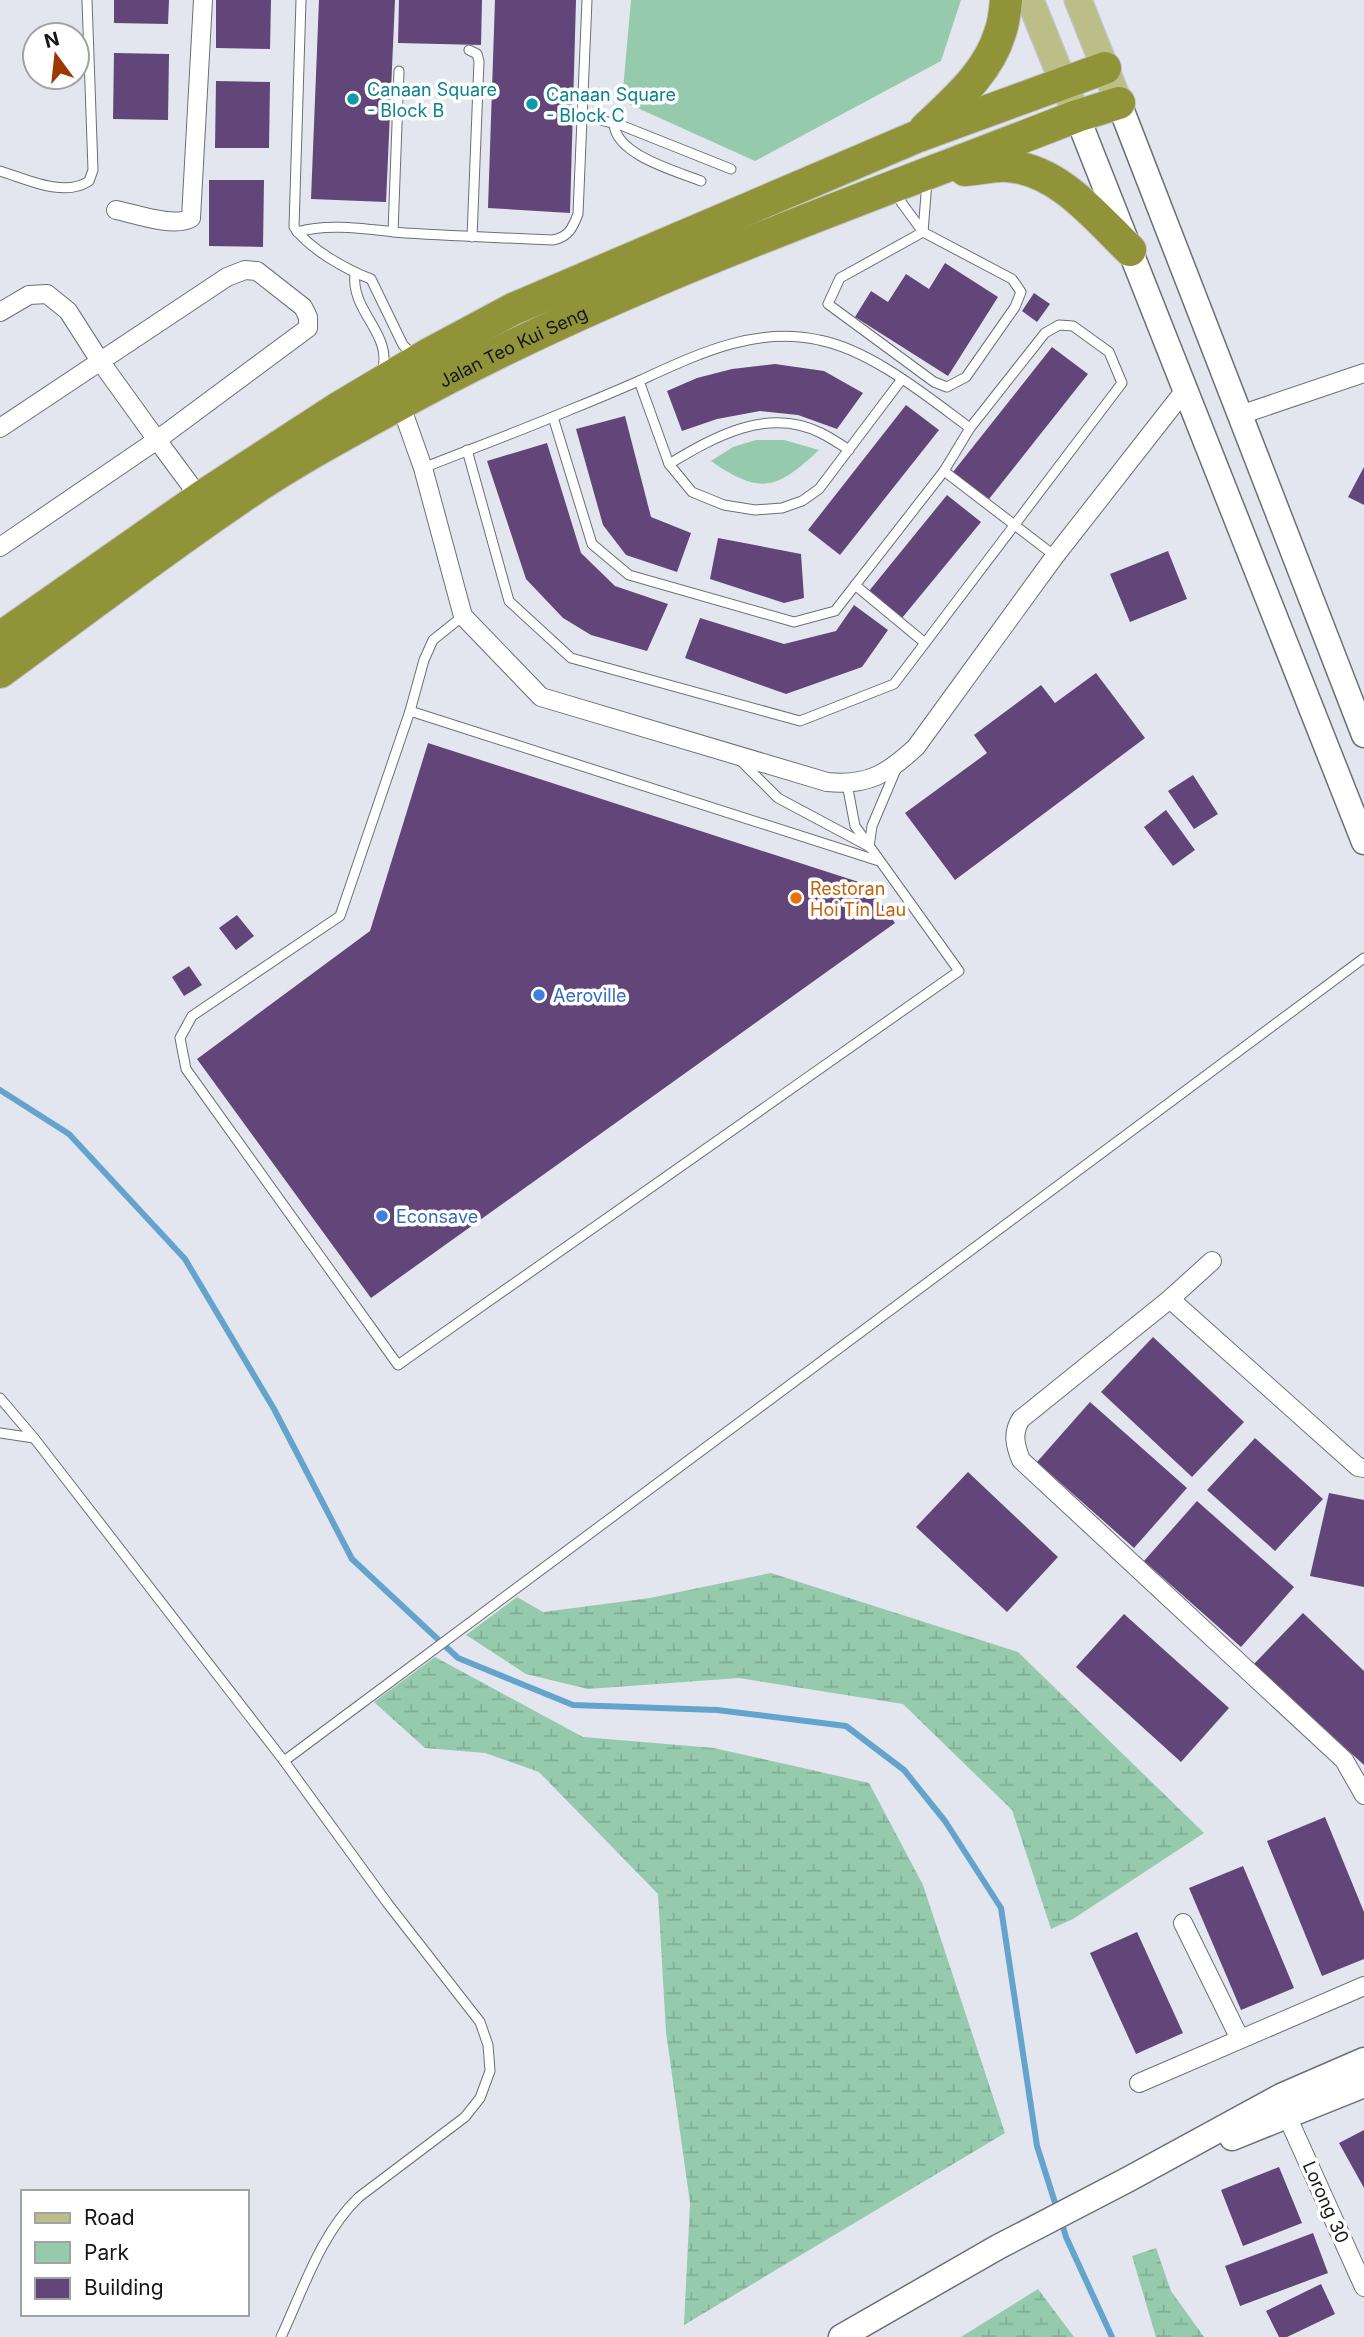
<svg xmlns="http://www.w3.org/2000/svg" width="1364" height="2337" font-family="Inter,sans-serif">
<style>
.green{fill:#95caad}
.wetland{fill:url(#wetland-marsh)}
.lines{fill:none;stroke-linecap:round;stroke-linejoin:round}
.stream{stroke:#64a4cc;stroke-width:6}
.building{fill:#62467a}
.lane-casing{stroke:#6c6f76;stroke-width:11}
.street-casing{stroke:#6c6f76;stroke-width:20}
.secondary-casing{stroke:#6c6f76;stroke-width:27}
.primary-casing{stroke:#c2c2c3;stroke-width:29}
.highway-casing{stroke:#c2c2c3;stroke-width:34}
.lane{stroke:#fff;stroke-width:9}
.street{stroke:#fff;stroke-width:18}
.secondary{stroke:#fff;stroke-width:24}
.primary{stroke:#bcbe88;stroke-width:26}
.highway{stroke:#909338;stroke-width:32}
.culture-dot{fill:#0f9aa8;stroke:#fff;stroke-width:2.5}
.food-dot{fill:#e8710a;stroke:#fff;stroke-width:2.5}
.shop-dot{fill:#3f7fe0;stroke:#fff;stroke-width:2.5}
.labels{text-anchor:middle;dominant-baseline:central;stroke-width:7;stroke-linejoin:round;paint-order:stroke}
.culture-label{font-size:18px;fill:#0d838f;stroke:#fff;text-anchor:start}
.street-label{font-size:18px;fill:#151619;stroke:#fff}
.food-label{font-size:18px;fill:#c56008;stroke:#fff;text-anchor:start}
.shop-label{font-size:18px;fill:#366cbe;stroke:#fff;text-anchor:start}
</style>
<defs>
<pattern id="wetland-marsh" width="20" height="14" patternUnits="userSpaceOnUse" patternTransform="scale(1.75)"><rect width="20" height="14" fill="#95caad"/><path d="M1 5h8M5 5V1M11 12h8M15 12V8" fill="none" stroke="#80ad94"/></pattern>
</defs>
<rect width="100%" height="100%" fill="#e3e6ee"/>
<!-- green -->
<g class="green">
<path d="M631 0H961L941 61 755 161 622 101Z"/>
<path d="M756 440H784L819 450C777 489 761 496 711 461L733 447Z"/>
</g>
<!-- wetland -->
<g class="wetland">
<path d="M771 1573 1018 1652 1204 1833 1073 1919 1051 1929 1012 1810 903 1704 739 1678 588 1689 526 1674 466 1635 517 1597 543 1612 650 1598Z"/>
<path d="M435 1657 583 1737 714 1748 869 1783 923 1885 1005 2133 684 2325 690 2203 666 2032 658 1894 539 1772 485 1753 425 1748 374 1702Z"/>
<path d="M1156 2248 1171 2291 1204 2337H1156L1132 2256Z"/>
<path d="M1038 2289 1074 2337H961Z"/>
</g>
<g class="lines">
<!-- stream -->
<g class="stream">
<path d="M0 1090 69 1134 185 1259 274 1409 352 1559 458 1658 573 1705 717 1710 846 1726 904 1770 945 1821 1001 1908 1037 2146 1057 2209"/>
<path d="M1061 2220 1066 2237 1112 2337"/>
</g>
</g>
<!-- building -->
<g class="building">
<path d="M114 0H169L168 24 114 23Z"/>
<path d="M216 0H271L270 49 216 48Z"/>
<path d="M319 0H395L386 202 311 199Z"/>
<path d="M399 0H482L481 45 398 43Z"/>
<path d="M495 0H576L570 213 488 208Z"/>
<path d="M114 53 169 54 168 120 113 119Z"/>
<path d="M216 81 270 82 269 148H215Z"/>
<path d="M209 180H264L263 247 209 246Z"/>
<path d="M945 263 998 297 948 376 855 317 871 291 888 302 906 274 929 289Z"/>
<path d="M1034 293 1050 304 1037 322 1022 311Z"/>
<path d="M1052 347 1088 374 989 499 953 472Z"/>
<path d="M775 364 824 371 863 393 837 429 798 415 760 411 717 419 682 431 667 391 697 378 732 369Z"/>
<path d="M906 405 939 430 840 555 808 530Z"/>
<path d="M625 416 651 517 691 533 677 572 626 555 603 525 576 429Z"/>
<path d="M547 443 581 553 615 586 668 604 647 651 591 635 563 618 526 579 487 461Z"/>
<path d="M1364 467V505L1348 497Z"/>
<path d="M947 495 981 522 902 618 869 591Z"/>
<path d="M718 538 801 554 804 598 784 603 710 579Z"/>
<path d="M1168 551 1187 599 1130 622 1110 574Z"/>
<path d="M854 605 888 630 862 667 786 694 685 658 700 618 784 644 836 631Z"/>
<path d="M1096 673 1145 738 955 880 905 813 987 753 974 735 1041 685 1055 703Z"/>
<path d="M428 743 868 885 895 923 371 1298 197 1059 370 931Z"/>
<path d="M1193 775 1218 814 1194 829 1168 791Z"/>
<path d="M1166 810 1195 850 1173 866 1144 827Z"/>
<path d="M237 915 254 936 236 950 219 928Z"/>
<path d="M189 966 202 985 184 996 172 977Z"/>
<path d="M1153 1337 1244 1422 1192 1477 1101 1392Z"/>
<path d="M1090 1402 1187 1488 1134 1548 1037 1462Z"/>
<path d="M1255 1438 1323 1499 1275 1551 1207 1490Z"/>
<path d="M968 1472 1058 1557 1007 1612 916 1527Z"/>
<path d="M1329 1493 1364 1500V1587L1310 1576Z"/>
<path d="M1197 1501 1294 1587 1241 1647 1144 1561Z"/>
<path d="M1303 1613 1364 1671V1765L1254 1664Z"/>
<path d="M1124 1614 1229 1708 1181 1762 1076 1667Z"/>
<path d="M1325 1817 1364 1912V1959L1322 1976 1267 1841Z"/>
<path d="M1243 1866 1294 1988 1241 2010 1189 1888Z"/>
<path d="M1137 1932 1183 2033 1136 2054 1090 1953Z"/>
<path d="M1364 2130V2188L1339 2143Z"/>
<path d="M1279 2167 1302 2223 1243 2246 1221 2190Z"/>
<path d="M1313 2233 1328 2273 1240 2306 1225 2266Z"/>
<path d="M1321 2284 1335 2314 1287 2337H1279L1266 2311Z"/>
</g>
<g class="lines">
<defs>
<g id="lane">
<path d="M301 0 294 227C309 249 347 270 371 279L403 345 413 355"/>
<path d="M469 50 477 54 479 61 472 237"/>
<path d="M582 115 623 126 731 169"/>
<path d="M614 124C616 155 676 171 701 181"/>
<path d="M0 171C27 179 64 198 89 181L93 170 87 0"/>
<path d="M893 191 923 232 1012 279 1021 292 1015 307 966 377 947 387 934 382 828 304 840 278 923 232"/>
<path d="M297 232C331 222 371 230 406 233 455 236 504 238 553 240 569 237 573 227 578 214L587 0"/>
<path d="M393 232 399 71"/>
<path d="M923 232 927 182"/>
<path d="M355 273C350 312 394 334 382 372"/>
<path d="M639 381 669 464 692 492 724 505 755 510 782 508 802 501 819 489 902 379"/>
<path d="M467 450 509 601 571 658 800 721 894 684 1122 383 1109 352 1073 326 1059 325 1045 333 970 428 944 471 835 611 794 622 629 575 592 544 553 417"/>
<path d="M669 464C714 437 768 406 821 433 831 438 840 444 849 450"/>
<path d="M423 468C471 449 520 431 567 411 592 401 616 391 641 380 698 354 755 326 819 340 871 350 928 397 970 428"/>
<path d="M944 471 1055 556"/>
<path d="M855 585 925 643"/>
<path d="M463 616 433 640 424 660 410 711 340 916 192 1016 180 1038 186 1069 398 1365 959 971 855 826 847 784"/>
<path d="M410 711 879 861"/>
<path d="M741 761 778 798 868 846"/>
<path d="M869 847 872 826 897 767"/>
<path d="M0 1398 34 1438 284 1761 388 1904 480 2022 488 2045 490 2071 480 2098 465 2117 359 2197C321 2233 303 2290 281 2337"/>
<path d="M0 1433 34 1438"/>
<path d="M284 1761 1364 958"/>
</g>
<g id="street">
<path d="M116 210C136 214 174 228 191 218L203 0"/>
<path d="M0 312 29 295 47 294 68 311 100 361 157 440 0 547"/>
<path d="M400 403 423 468 463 616 541 697 827 782C868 786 887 774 916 747L1055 556 1185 390"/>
<path d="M1240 415 1364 373"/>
<path d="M0 428 227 277 245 270 257 271 303 307 308 317V328L157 440 200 498"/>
<path d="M1212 1261 1170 1299 1021 1419C1012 1433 1015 1445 1021 1460L1344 1760 1364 1795"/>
<path d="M1170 1299 1358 1467 1364 1468"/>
<path d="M1183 1923 1240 2039"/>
<path d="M1139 2083 1364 1986"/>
<path d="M1287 2116 1364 2287"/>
</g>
<g id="secondary">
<path d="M1119 103 1364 735"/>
<path d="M1077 116 1364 842"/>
<path d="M1232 2138 1364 2085"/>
<path d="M841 2337 998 2247 1127 2180 1281 2096 1364 2060"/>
</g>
<g id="primary">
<path d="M1030 0 1077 116"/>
<path d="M1078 0 1119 103"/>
</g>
<g id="highway">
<path d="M925 129C954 101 988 73 1000 33 1004 23 1005 11 1006 0"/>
<path d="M965 170C979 169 995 165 1008 166 1059 170 1096 217 1130 250"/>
<path d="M0 638 200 498 340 407 429 354 513 309 916 137 1105 68"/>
<path id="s1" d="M0 672C78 615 154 557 233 503 284 467 341 436 396 406 612 286 847 206 1077 116L1119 103"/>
</g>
</defs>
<!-- lane casing -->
<use href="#lane" class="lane-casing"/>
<!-- street casing -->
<use href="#street" class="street-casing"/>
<!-- secondary casing -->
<use href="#secondary" class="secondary-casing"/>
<!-- primary casing -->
<use href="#primary" class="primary-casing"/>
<!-- highway casing -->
<use href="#highway" class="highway-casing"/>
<!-- lane -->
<use href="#lane" class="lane"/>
<!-- street -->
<use href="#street" class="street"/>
<!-- secondary -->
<use href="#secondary" class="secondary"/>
<!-- primary -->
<use href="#primary" class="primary"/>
<!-- highway -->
<use href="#highway" class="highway"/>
</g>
<!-- markers -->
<g class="culture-dot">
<circle cx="353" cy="99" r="7"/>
<circle cx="532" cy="104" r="7"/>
</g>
<circle class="food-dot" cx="796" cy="898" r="7"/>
<g class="shop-dot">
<circle cx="539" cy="995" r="7"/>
<circle cx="382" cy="1216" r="7"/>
</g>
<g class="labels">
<!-- culture labels -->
<g class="culture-label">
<text x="367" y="89">Canaan Square<tspan x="367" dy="21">- Block B</tspan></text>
<text x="546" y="94">Canaan Square<tspan x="546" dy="21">- Block C</tspan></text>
</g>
<!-- street labels -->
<g class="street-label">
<text stroke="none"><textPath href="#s1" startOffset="609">Jalan Teo Kui Seng</textPath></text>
<text transform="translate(1326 2202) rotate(66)">Lorong 30</text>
</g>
<!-- food labels -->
<g class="food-label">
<text x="810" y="888">Restoran<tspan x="810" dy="21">Hoi Tin Lau</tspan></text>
</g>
<!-- shop labels -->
<g class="shop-label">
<text x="553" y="995">Aeroville</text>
<text x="396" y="1216">Econsave</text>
</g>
</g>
<!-- legend -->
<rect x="21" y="2190" width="228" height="126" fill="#ffffff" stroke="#a1a2a3" stroke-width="2"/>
<rect x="35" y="2213" width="35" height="10" fill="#bcbe88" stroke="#a1a2a3" stroke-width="2"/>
<text x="84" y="2225" font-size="21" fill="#151619">Road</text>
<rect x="35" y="2242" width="35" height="21" fill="#95caad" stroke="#a1a2a3" stroke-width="2"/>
<text x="84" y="2260" font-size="21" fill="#151619">Park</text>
<rect x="35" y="2278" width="35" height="21" fill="#62467a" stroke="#a1a2a3" stroke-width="2"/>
<text x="84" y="2295" font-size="21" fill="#151619">Building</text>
<!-- north arrow -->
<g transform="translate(56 56) rotate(345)"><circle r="33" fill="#ffffff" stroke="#a1a2a3" stroke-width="2"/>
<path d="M0-5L12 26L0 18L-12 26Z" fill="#9c3900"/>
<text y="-10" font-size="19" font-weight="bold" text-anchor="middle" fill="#151619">N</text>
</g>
</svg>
